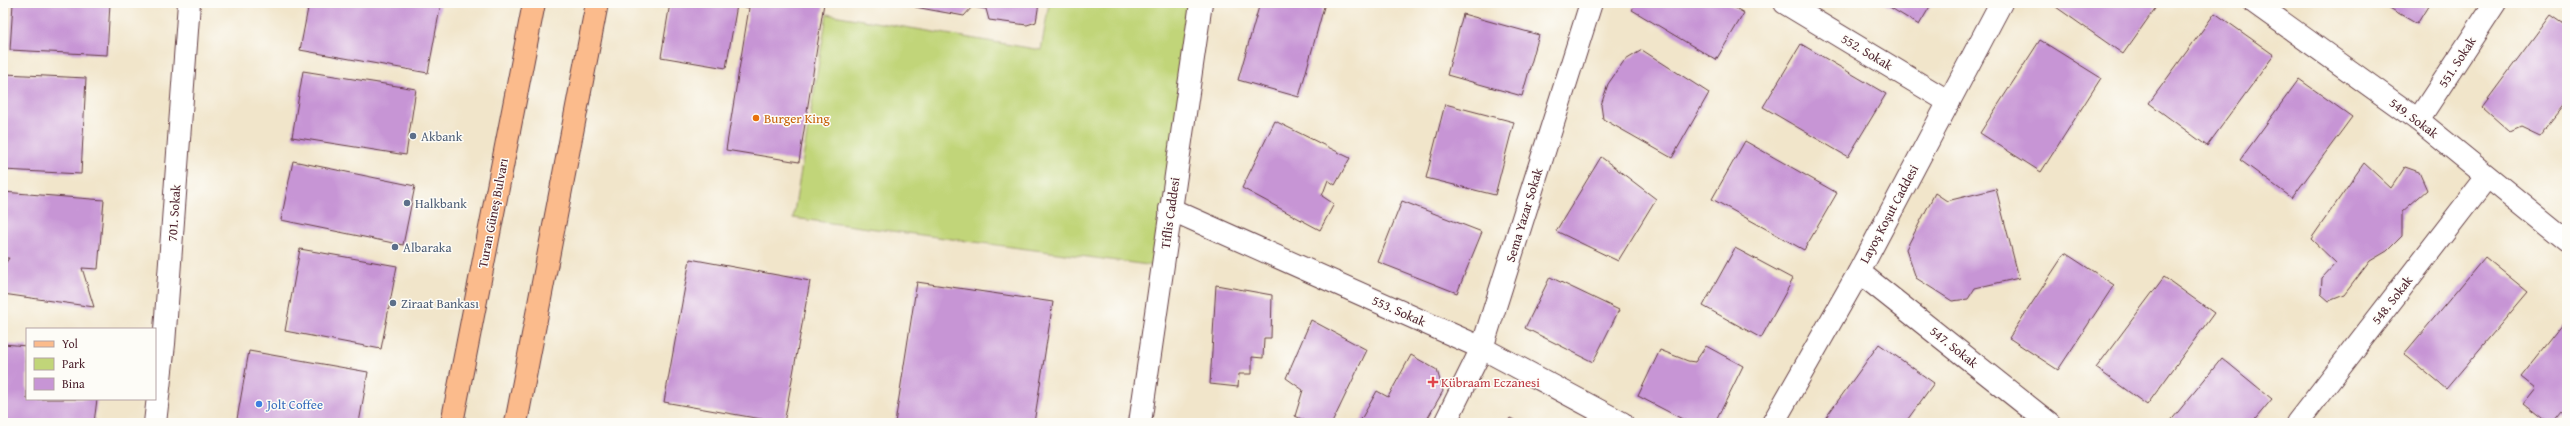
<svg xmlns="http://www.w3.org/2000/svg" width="2570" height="426" font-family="'Gentium Book Plus',serif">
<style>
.green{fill:#c1d579;stroke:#867a52}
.building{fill:#c795d5}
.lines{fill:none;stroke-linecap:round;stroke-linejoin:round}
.minor-casing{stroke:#633d43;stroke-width:24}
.major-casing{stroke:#633d43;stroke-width:24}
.minor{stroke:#fff;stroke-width:22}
.major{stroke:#fbbb8c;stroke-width:22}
.food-dot{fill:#e8710a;stroke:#fdfcf7;stroke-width:1.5}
.service-dot{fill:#5c6f8a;stroke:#fdfcf7;stroke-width:1.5}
.health-dot{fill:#e0444e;stroke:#fdfcf7;stroke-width:1.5}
.shop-dot{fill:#3f7fe0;stroke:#fdfcf7;stroke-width:1.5}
.labels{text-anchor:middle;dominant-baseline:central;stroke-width:3;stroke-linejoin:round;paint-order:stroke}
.street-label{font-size:13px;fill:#4a1f2b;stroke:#fdfcf7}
.food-label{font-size:13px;fill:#c56008;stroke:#fdfcf7;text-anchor:start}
.service-label{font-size:13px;fill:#4e5e75;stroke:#fdfcf7;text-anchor:start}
.health-label{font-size:13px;fill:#be3a42;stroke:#fdfcf7;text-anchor:start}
.shop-label{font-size:13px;fill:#366cbe;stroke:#fdfcf7;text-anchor:start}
</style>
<rect width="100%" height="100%" fill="#fdfcf7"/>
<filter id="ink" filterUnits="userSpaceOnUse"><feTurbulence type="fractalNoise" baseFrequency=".025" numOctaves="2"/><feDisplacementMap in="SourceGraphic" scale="8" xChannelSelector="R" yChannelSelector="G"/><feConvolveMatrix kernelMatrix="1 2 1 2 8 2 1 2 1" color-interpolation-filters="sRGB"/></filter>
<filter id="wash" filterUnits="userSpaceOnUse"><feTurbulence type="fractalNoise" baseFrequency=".012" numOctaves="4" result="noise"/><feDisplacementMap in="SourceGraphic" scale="16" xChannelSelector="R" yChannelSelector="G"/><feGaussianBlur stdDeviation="0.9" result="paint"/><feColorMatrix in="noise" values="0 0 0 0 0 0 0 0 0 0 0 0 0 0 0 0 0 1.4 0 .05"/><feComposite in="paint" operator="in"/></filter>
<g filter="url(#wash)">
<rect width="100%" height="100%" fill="#f1e5ca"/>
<!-- green -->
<path class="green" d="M1049 3H1201L1163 267 793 218 827 14 1041 50Z"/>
<g id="blocks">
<!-- building -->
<g class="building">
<path d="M13 3H110L107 55 10 50Z"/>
<path d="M309 3H441L428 73 300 50Z"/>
<path d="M670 3H824L799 162 726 150 749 8 737 5 726 68 661 57Z"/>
<path d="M912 3H1039L1036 22 1027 25 989 20 986 9 972 7 964 16 915 7Z"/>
<path d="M1260 3H1325L1299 97 1238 80Z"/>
<path d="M1636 3H1727L1744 13 1716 60 1632 10Z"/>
<path d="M1883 3H1932L1919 25Z"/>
<path d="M2060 3H2159L2123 54 2056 7Z"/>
<path d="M2381 3H2430L2417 24Z"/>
<path d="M2215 13 2274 55 2207 146 2149 103Z"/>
<path d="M1463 14 1539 35 1522 96 1447 75Z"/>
<path d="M2551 14 2567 25V102L2540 136 2521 127 2510 132 2482 107Z"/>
<path d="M2040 40 2101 78 2041 172 1980 133Z"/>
<path d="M1801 44 1886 94 1848 157 1763 107Z"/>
<path d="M1642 50 1709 93 1672 158 1603 119 1601 105 1608 84 1624 61Z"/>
<path d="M303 71 416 89 406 155 292 137Z"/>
<path d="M5 74 86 78 81 174 3 170Z"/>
<path d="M2299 79 2352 117 2292 198 2240 160Z"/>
<path d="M1445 104 1514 122 1495 195 1426 178Z"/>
<path d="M1275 121 1350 158 1335 185 1328 180 1322 196 1334 204 1320 230 1242 188Z"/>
<path d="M1745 141 1837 193 1804 250 1712 199Z"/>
<path d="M1601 157 1656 199 1618 261 1556 231Z"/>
<path d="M293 161 415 186 403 245 281 220Z"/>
<path d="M2364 163 2391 188 2405 167 2419 172 2427 190 2402 212V236L2387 251 2370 261 2344 295 2329 301 2321 294 2322 278 2336 263 2311 239Z"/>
<path d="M1996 189 2019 278 1975 288 1968 299 1952 301 1916 278 1906 249 1935 193 1947 201Z"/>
<path d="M3 192 104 200 98 269 82 268 94 307 3 294V267L9 258H3Z"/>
<path d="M1402 201 1482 232 1457 293 1378 262Z"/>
<path d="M1735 248 1793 279 1761 338 1703 306Z"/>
<path d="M300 249 397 266 381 349 285 331Z"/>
<path d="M2065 253 2114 285 2058 370 2009 338Z"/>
<path d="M2485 257 2528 292 2446 389 2404 354Z"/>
<path d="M690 259 810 281 784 423 664 402Z"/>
<path d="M1550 277 1619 310 1593 362 1525 328Z"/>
<path d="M2164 277 2214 313 2147 405 2096 368Z"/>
<path d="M917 282 1053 302 1034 423H895Z"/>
<path d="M1216 285 1272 295 1271 338H1264L1263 358 1252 357V374H1239L1238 387 1210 384Z"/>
<path d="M2567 319V418L2562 413 2554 423H2548L2524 404 2536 389 2521 377Z"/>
<path d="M1311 320 1367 350 1332 423H1310L1295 416 1303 390 1286 378Z"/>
<path d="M3 344 27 346V399H97L94 423 58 420 57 423H3Z"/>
<path d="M1879 344 1934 383 1905 423H1828L1824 420Z"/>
<path d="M1706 346 1743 366 1715 423H1690L1638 396 1660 350 1688 361 1695 362Z"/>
<path d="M249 351 368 372 359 423H259L237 419Z"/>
<path d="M1411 355 1437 370 1443 391 1425 423H1359L1377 391 1388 397Z"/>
<path d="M2222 358 2272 399 2252 423H2169Z"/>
<path d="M1510 418 1520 423H1507Z"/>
</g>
</g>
</g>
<g filter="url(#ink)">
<use href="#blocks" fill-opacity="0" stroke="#633d43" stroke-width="1"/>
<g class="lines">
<defs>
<g id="minor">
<path d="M1785 3 1949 102"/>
<path d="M2255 3 2418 120 2567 241"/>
<path d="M2418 120 2495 3"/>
<path d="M1170 209 1482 348 1622 423"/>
<path d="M1859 272 2049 423"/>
<path d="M155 423 164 344 189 3"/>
<path d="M1140 423 1201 3"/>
<path d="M1445 423 1482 348 1591 3"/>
<path d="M1773 423 1859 272 2001 3"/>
<path d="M2297 423 2487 177"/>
</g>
<g id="major">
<path d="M452 423 534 3"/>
<path d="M516 423 597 3"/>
</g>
</defs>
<!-- minor casing -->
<use href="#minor" class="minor-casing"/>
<!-- major casing -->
<use href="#major" class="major-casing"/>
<!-- minor -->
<use href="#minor" class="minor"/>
<!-- major -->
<use href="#major" class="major"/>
</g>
</g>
<!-- markers -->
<circle class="food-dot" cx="756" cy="118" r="4"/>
<g class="service-dot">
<circle cx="413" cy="136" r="4"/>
<circle cx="407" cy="203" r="4"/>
<circle cx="395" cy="247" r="4"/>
<circle cx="393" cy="303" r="4"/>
</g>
<path class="health-dot" d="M1431 376h4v4h4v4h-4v4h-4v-4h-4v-4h4z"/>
<circle class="shop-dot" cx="259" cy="404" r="4"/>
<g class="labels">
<!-- street labels -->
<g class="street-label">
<text transform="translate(1867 52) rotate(31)">552. Sokak</text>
<text transform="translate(2457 62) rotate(-57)">551. Sokak</text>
<text transform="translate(2414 118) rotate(37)">549. Sokak</text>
<text transform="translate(174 213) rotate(-86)">701. Sokak</text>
<text transform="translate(493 213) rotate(-79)">Turan Güneş Bulvarı</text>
<text transform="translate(1170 213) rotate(-82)">Tiflis Caddesi</text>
<text transform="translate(1889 214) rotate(-62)">Layoş Koşut Caddesi</text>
<text transform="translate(1524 215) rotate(-73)">Sema Yazar Sokak</text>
<text transform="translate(2392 300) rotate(-52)">548. Sokak</text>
<text transform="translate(1399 311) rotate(24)">553. Sokak</text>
<text transform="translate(1954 347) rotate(39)">547. Sokak</text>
</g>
<!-- food labels -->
<g class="food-label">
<text x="764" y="118">Burger King</text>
</g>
<!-- service labels -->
<g class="service-label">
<text x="421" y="136">Akbank</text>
<text x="415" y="203">Halkbank</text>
<text x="403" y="247">Albaraka</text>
<text x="401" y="303">Ziraat Bankası</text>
</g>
<!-- health labels -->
<g class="health-label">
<text x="1441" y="382">Kübraam Eczanesi</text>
</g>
<!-- shop labels -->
<g class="shop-label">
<text x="267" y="404">Jolt Coffee</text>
</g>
</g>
<!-- margin -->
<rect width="2570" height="426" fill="none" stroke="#fdfcf7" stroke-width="16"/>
<!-- legend -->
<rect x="26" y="328" width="130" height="72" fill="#fdfcf7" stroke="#b5a4a5"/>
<rect x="34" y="341" width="20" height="6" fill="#fbbb8c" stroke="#b5a4a5"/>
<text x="62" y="348" font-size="12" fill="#4a1f2b">Yol</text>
<rect x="34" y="358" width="20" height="12" fill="#c1d579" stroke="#b5a4a5"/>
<text x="62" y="368" font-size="12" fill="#4a1f2b">Park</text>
<rect x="34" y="378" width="20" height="12" fill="#c795d5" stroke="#b5a4a5"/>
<text x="62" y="388" font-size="12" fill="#4a1f2b">Bina</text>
</svg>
